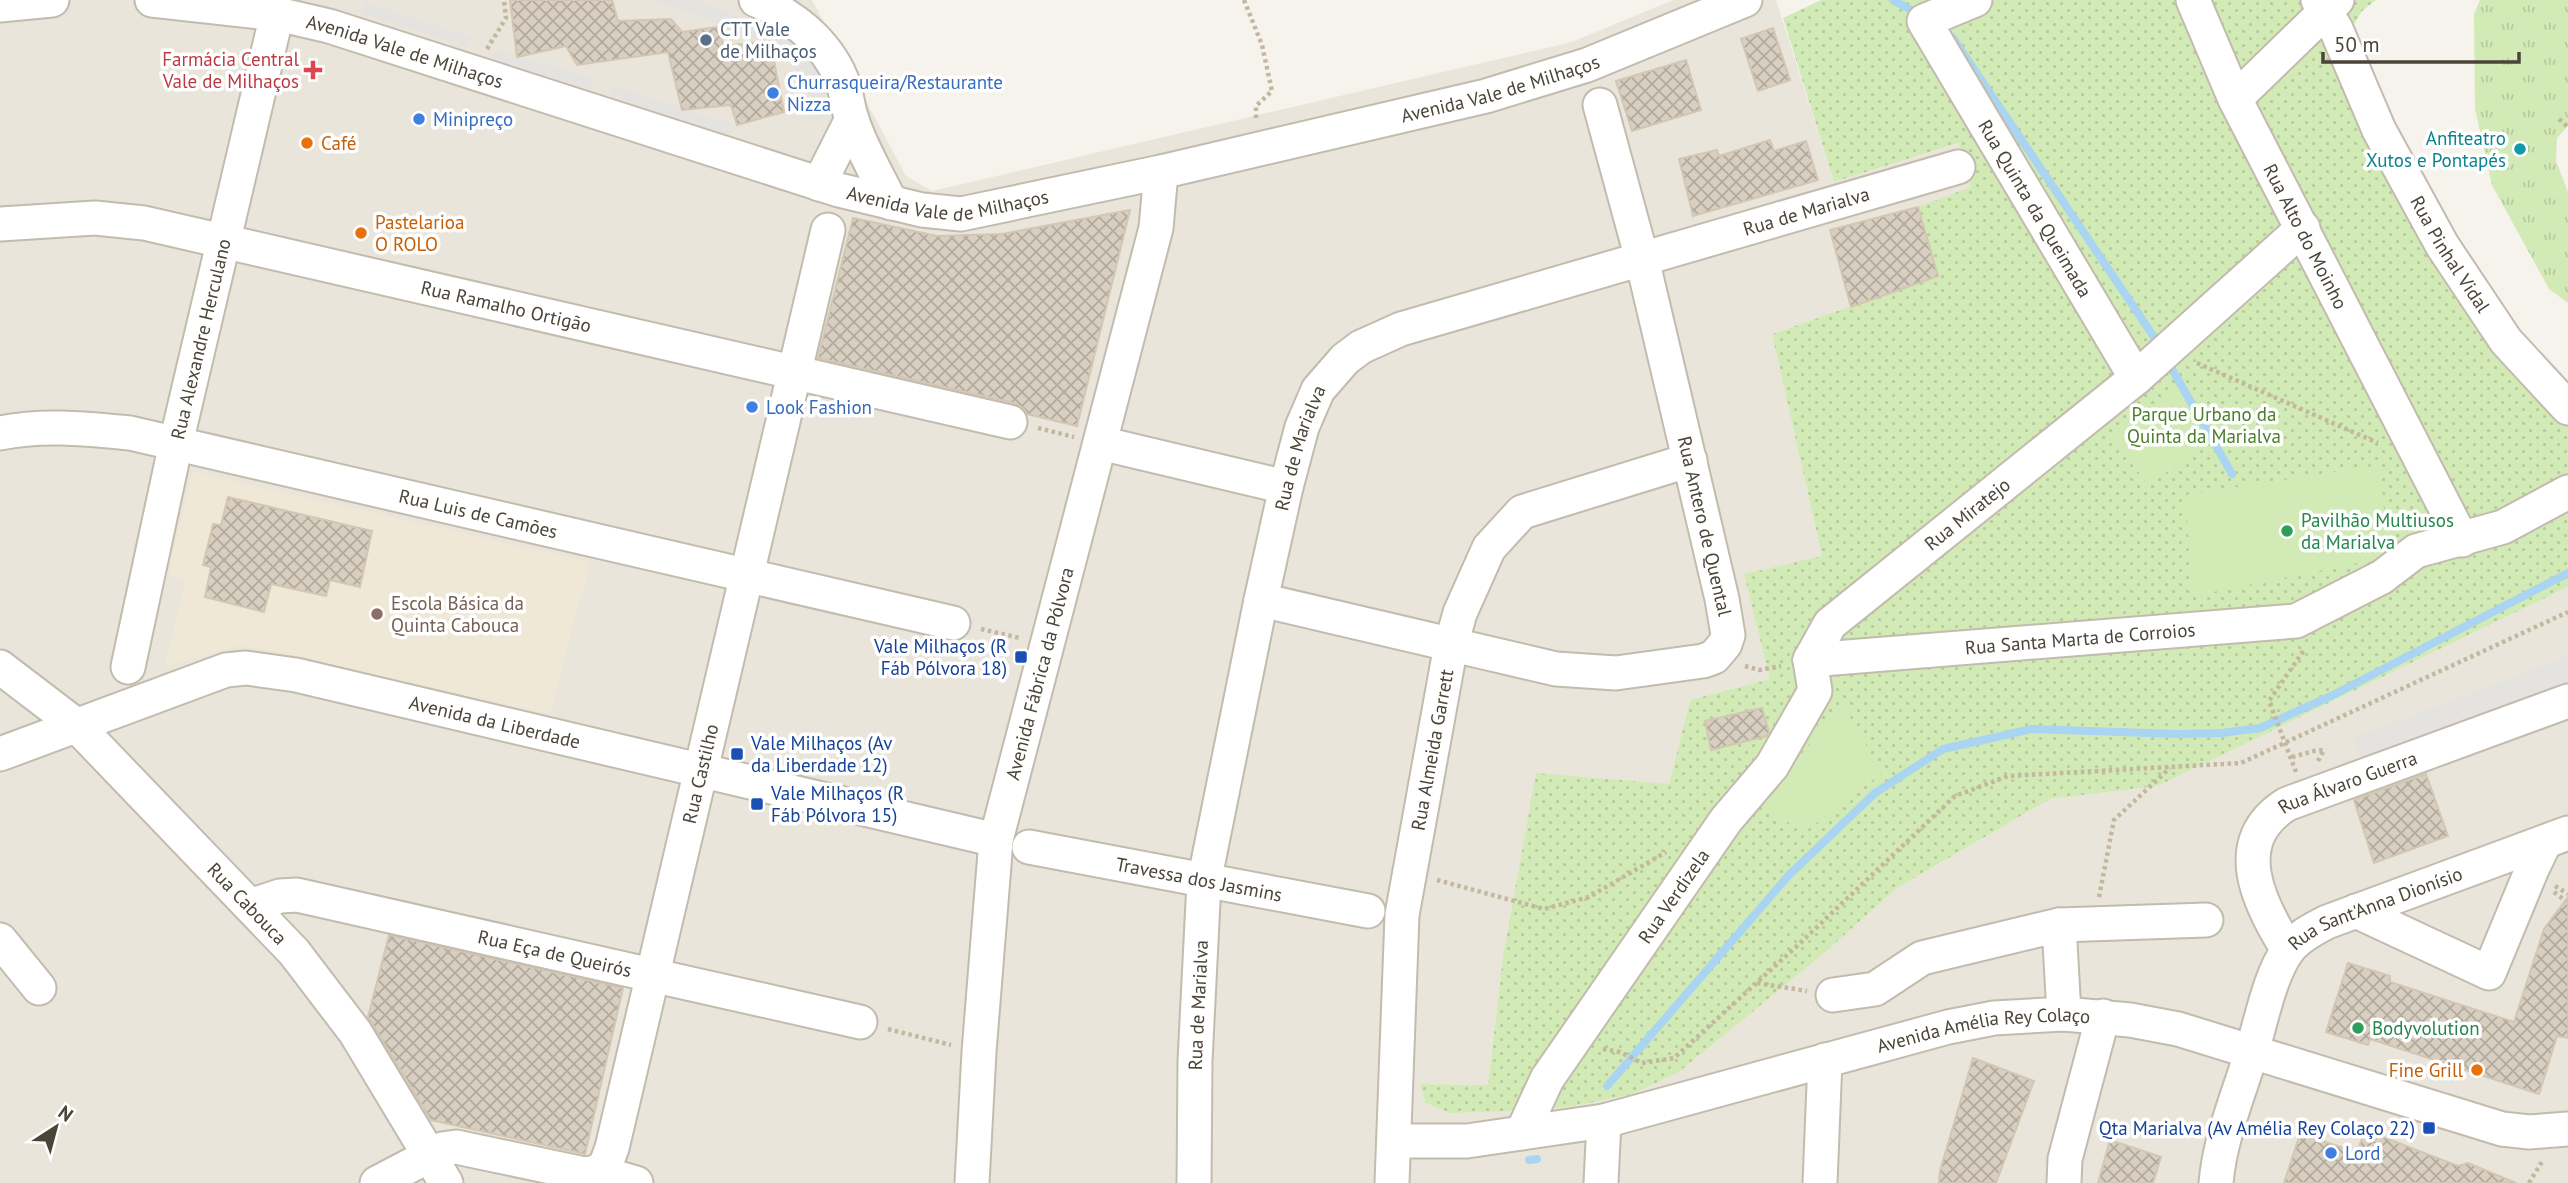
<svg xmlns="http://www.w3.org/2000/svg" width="2568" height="1183" font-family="'PT Sans',sans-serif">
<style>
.residential{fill:#eae5da}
.education{fill:#efe8d6}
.grass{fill:url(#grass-tufts)}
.park{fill:url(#park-dots)}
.garden{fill:#d2eab5}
.parking{fill:#e5e3e0}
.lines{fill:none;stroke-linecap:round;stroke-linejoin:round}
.stream{stroke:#a9d4f2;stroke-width:8}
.building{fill:url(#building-cross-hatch);stroke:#d3c7b4;stroke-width:2}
.minor-casing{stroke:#c2bbae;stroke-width:37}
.path{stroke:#c4b79f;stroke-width:4.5;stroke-dasharray:3.5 3.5;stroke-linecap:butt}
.minor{stroke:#fff;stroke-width:33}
.service-dot{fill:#5c6f8a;stroke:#fff;stroke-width:2.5}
.health-dot{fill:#e0444e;stroke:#fff;stroke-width:2.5}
.shop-dot{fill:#3f7fe0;stroke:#fff;stroke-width:2.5}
.food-dot{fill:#e8710a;stroke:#fff;stroke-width:2.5}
.culture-dot{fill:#0f9aa8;stroke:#fff;stroke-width:2.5}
.leisure-dot{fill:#2e9e5b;stroke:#fff;stroke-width:2.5}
.education-dot{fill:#8d6e63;stroke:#fff;stroke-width:2.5}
.transit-dot{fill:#1a4fb4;stroke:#fff;stroke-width:2.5}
.labels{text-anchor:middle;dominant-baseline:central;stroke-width:7;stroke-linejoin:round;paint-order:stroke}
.service-label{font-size:19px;fill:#4e5e75;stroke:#fff;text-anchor:start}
.street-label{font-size:19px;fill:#4b4439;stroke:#fff}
.health-label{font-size:19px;fill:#be3a42;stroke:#fff;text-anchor:end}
.shop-label{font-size:19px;fill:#366cbe;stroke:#fff;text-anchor:start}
.culture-label{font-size:19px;fill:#0d838f;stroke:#fff;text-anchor:end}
.food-label{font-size:19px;fill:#c56008;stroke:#fff;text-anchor:start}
.park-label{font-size:19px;fill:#4a7f2a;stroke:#fff}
.leisure-label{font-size:19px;fill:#27864d;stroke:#fff;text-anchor:start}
.education-label{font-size:19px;fill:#785e54;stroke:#fff;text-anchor:start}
.transit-label{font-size:19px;fill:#164399;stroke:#fff;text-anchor:end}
</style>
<defs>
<pattern id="grass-tufts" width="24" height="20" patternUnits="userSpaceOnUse" patternTransform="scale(1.75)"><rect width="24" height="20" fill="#d2eab5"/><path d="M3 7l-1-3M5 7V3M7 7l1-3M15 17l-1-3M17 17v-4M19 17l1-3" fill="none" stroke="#b6ca9c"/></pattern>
<pattern id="park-dots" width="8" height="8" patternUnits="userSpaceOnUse" patternTransform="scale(1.75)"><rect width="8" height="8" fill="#d2eab5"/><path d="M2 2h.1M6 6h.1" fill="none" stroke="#b6ca9c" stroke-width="1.8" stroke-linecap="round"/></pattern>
<pattern id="building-cross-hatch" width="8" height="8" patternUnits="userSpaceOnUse" patternTransform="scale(1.75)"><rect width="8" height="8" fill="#d8cfc1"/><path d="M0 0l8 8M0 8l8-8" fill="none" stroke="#b1aa9e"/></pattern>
</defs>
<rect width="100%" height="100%" fill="#f6f3ec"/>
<!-- residential -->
<path class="residential" d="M0 0H812L906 176 932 191 1572 42 1673 0H1776L1834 182 1960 143 1971 187 1938 276 1772 334 1822 556 1770 679 1690 700 1669 784 1503 957 1488 1085 1421 1084 1426 1103 1435 1106 1533 1110 1575 1106 1633 1094 1679 1072 1822 955 1897 888 2050 799 2158 786 2568 587V1183H0Z"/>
<!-- education -->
<path class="education" d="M192 472 590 562 550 714 267 650 239 646 165 667 186 582 168 575Z"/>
<!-- grass -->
<path class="grass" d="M2480 0H2568V126L2557 138 2556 161 2568 192V303L2549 289 2492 185 2475 109 2474 14Z"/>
<!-- park -->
<path class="park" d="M1821 0H2376L2362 11 2351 29 2368 83 2518 344 2568 384V587L2158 786 2050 799 1897 888 1822 955 1679 1072 1633 1094 1575 1106 1533 1110 1450 1113 1426 1103 1420 1084 1488 1085 1503 957 1536 773 1669 784 1690 700 1770 679 1744 574 1822 556 1772 334 1937 276 1918 207 1971 187 1959 143 1834 182 1783 18Z"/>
<!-- garden -->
<g class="garden">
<path d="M2180 385 2217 433 2149 486 2112 437Z"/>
<path d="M2380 465 2388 557 2193 596 2185 495Z"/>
<path d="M1843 705 1882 773 1803 833 1761 802Z"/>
</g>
<!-- parking -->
<g class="parking">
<path d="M654 0H696L792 38 809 54 823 81 831 114 811 123 809 94 789 60 779 50 738 31Z"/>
<path d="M365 2 472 37 468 47 361 13Z"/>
<path d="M495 50 595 78 592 90 491 60Z"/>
<path d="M613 86 731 124 729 136 609 96Z"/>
<path d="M2568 656V681L2361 758 2353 738Z"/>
</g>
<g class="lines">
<!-- stream -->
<g class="stream">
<path d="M1893 0 1920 15"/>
<path d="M1953 38 2156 340"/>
<path d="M2168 362 2232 474"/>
<path d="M1607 1086 1788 876 1875 793 1943 749 2032 729 2178 734 2222 733 2260 728 2333 695 2568 573"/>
<path d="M1529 1160 1537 1159"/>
</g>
</g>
<!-- building -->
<g class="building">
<path d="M510 0H612L618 21 671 19 682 32 717 27 724 46 770 41 784 112 737 125 731 105 682 110 668 52 577 65 566 46 517 57Z"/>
<path d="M1773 28 1790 80 1758 91 1741 39Z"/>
<path d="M1686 60 1701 110 1632 131 1616 81Z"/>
<path d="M1770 140 1774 151 1806 141 1818 180 1693 216 1679 159 1717 150 1719 156Z"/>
<path d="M1918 207 1938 276 1851 307 1830 230Z"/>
<path d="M1130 210 1077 426 1027 414 1023 408 1014 403 818 358 853 218 937 236 1002 234Z"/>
<path d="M228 497 372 531 360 587 330 580 326 596 271 584 264 612 205 597 211 567 203 565 213 524 221 525Z"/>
<path d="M1762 708 1769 732 1767 736 1711 750 1705 721Z"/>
<path d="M2426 774 2448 836 2374 863 2354 800Z"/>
<path d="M2568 897V1038L2557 1036 2539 1094 2370 1039 2368 1045 2326 1032 2348 963 2390 976V982L2514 1022 2544 929Z"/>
<path d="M389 935 623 988 585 1154 431 1120 368 1017Z"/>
<path d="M1973 1058 2034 1081 1996 1183H1939L1940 1171Z"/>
<path d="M2365 1130 2458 1166 2468 1163 2516 1183H2284L2300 1134 2357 1152Z"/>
<path d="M2110 1140 2161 1157 2153 1183H2098Z"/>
</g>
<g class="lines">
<defs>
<g id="minor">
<path id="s1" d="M152 0 277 14 329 26 839 190 922 210 961 214 1161 172 1486 96 1587 65 1745 0"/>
<path d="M756 0C792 15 825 41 841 78 847 91 847 106 852 120 861 148 878 176 891 203"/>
<path id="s2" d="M1975 0 1924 21 2136 378 2303 228"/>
<path id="s3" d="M2193 0 2235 99 2462 540"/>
<path id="s4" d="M2318 0 2336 29 2379 130 2442 245 2506 341 2568 408"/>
<path d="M0 5 52 0"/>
<path d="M2235 99 2337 0"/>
<path d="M819 184 852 119"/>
<path id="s5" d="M0 224 95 218 144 223 1010 422"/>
<path id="s6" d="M0 433C43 424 87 429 130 433L953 623"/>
<path d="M1100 443 1286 487"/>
<path d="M1261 600 1556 669 1616 673 1703 661 1714 657 1725 644 1728 635 1722 599 1642 259 1600 105"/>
<path id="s7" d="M1810 660 2296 621 2382 577 2416 551 2503 527 2568 492"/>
<path id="s8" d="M1810 660 1830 624 2136 378"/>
<path id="s9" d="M0 667 76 725 294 952 355 1032 446 1183"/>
<path id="s10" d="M128 667 176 443 277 14"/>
<path id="s11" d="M0 754 226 670 246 668 296 675 996 840"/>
<path id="s12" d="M1029 847 1368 911"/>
<path id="s13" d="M250 906 280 896 297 895 860 1022"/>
<path d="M2356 911 2489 973 2532 869 2545 842"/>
<path d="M2059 925 2064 1014"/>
<path d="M0 940 39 988"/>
<path id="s14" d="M2288 950C2259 904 2227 841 2287 804L2568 701"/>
<path d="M1833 995 1875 989 1922 958 2059 925 2206 920"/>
<path id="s15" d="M1522 1133 1547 1079 1726 820 1772 766 1815 691 1810 660"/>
<path id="s16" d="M1395 1141H1467L1604 1121 1948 1027 1994 1018 2064 1014 2130 1020 2178 1029 2502 1129 2529 1132 2568 1129"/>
<path id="s17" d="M598 1172 606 1164 612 1148 828 230"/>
<path d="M377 1183 442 1149 456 1147 584 1174 598 1172 636 1183"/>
<path id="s18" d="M972 1183 979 1052 996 840 1156 228 1161 172"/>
<path id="s19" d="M1194 1183 1195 1061 1204 882 1261 600 1286 487 1302 427 1318 390 1345 359 1361 347 1401 329 1958 167"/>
<path id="s20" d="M1392 1183 1402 915 1451 645 1460 613 1489 548 1522 512 1690 460"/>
<path d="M1601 1183 1604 1121"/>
<path d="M1820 1183 1825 1060"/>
<path d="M2064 1183 2065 1159 2103 1016"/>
<path id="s21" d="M2216 1183C2220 1136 2240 1092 2253 1047 2262 1018 2270 975 2288 950 2298 937 2313 929 2327 922L2568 833"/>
</g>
</defs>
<!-- minor casing -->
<use href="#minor" class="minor-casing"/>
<!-- path -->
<g class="path">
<path d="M1244 0 1262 45 1272 91 1256 106V120"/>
<path d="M487 49 506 18 504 0"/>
<path d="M2559 119 2568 127"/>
<path d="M2197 363 2378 443"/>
<path d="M1038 428 1074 437"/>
<path d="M981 629 1020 638"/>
<path d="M1745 666 1759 670 1781 666"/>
<path d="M2292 757 2314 751 2324 750 2318 761"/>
<path d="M2296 772 2269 701 2304 650"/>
<path d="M1437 880 1544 909 1589 897 1666 852"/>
<path d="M2555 886 2568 894"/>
<path d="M2554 892 2563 899"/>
<path d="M2099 897 2114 820 2170 768"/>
<path d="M1757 983 1807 991"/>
<path d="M888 1029 951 1045"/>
<path d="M1603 1049 1620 1052 1642 1063 1674 1058 1797 946 1955 796 2008 776 2241 763 2568 612"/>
<path d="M2529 1183 2543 1160"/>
</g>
<!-- minor -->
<use href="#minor" class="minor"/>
</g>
<!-- markers -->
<circle class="service-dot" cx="706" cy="40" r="7"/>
<path class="health-dot" d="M309.5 59.5h7v7h7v7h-7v7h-7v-7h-7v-7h7z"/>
<g class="shop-dot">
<circle cx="773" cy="93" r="7"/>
<circle cx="419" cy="119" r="7"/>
<circle cx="752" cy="407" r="7"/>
<circle cx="2331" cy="1153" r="7"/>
</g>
<g class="food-dot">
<circle cx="307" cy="143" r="7"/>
<circle cx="361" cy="233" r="7"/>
<circle cx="2477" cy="1070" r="7"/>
</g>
<circle class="culture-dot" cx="2520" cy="149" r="7"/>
<g class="leisure-dot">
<circle cx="2287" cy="531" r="7"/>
<circle cx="2358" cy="1028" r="7"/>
</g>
<circle class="education-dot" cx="377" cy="614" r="7"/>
<g class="transit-dot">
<rect x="1014" y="650" width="14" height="14" rx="3.5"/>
<rect x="730" y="747" width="14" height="14" rx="3.5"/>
<rect x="750" y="797" width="14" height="14" rx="3.5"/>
<rect x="2422" y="1121" width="14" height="14" rx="3.5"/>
</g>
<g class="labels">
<!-- service labels -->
<g class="service-label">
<text x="720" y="29">CTT Vale<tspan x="720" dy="22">de Milhaços</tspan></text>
</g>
<!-- street labels -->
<g class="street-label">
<text stroke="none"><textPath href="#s1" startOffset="259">Avenida Vale de Milhaços</textPath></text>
<text stroke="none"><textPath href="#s1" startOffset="1393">Avenida Vale de Milhaços</textPath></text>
<text stroke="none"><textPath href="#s1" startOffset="826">Avenida Vale de Milhaços</textPath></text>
<text stroke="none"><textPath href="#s2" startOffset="273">Rua Quinta da Queimada</textPath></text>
<text stroke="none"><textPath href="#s19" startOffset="1334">Rua de Marialva</textPath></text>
<text stroke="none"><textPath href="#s3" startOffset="262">Rua Alto do Moinho</textPath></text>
<text stroke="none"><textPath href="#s4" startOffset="287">Rua Pinhal Vidal</textPath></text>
<text stroke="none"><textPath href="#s5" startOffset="516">Rua Ramalho Ortigão</textPath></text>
<text stroke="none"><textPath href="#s10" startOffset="336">Rua Alexandre Herculano</textPath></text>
<text stroke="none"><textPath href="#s19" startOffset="746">Rua de Marialva</textPath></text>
<text stroke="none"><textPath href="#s6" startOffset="488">Rua Luis de Camões</textPath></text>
<text stroke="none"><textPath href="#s8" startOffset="217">Rua Miratejo</textPath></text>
<text transform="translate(1705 526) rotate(77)">Rua Antero de Quental</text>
<text stroke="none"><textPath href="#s7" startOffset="271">Rua Santa Marta de Corroios</textPath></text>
<text stroke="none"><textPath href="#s18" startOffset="516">Avenida Fábrica da Pólvora</textPath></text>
<text stroke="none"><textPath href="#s11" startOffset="516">Avenida da Liberdade</textPath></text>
<text stroke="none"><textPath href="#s20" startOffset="436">Rua Almeida Garrett</textPath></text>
<text stroke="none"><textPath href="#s17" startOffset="413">Rua Castilho</textPath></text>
<text stroke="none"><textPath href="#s14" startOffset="231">Rua Álvaro Guerra</textPath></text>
<text stroke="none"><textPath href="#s12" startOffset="173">Travessa dos Jasmins</textPath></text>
<text stroke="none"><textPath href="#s15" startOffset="282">Rua Verdizela</textPath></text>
<text stroke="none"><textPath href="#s9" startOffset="343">Rua Cabouca</textPath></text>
<text stroke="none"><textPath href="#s21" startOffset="343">Rua Sant'Anna Dionísio</textPath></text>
<text stroke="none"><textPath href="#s13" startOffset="313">Rua Eça de Queirós</textPath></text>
<text stroke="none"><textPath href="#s19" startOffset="178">Rua de Marialva</textPath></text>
<text stroke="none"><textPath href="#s16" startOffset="602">Avenida Amélia Rey Colaço</textPath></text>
</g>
<!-- health labels -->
<g class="health-label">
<text x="299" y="59">Farmácia Central<tspan x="299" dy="22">Vale de Milhaços</tspan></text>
</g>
<!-- shop labels -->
<g class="shop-label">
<text x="787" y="82">Churrasqueira/Restaurante<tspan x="787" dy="22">Nizza</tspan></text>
<text x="433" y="119">Minipreço</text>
<text x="766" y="407">Look Fashion</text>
<text x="2345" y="1153">Lord</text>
</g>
<!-- culture labels -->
<g class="culture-label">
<text x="2506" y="138">Anfiteatro<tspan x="2506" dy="22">Xutos e Pontapés</tspan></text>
</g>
<!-- food labels -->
<g class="food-label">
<text x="321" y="143">Café</text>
<text x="375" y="222">Pastelarioa<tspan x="375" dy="22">O ROLO</tspan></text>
<text x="2463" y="1070" text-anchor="end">Fine Grill</text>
</g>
<!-- park labels -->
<g class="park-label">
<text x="2204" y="414">Parque Urbano da<tspan x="2204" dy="22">Quinta da Marialva</tspan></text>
</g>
<!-- leisure labels -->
<g class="leisure-label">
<text x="2301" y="520">Pavilhão Multiusos<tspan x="2301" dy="22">da Marialva</tspan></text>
<text x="2372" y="1028">Bodyvolution</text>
</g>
<!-- education labels -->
<g class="education-label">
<text x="391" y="603">Escola Básica da<tspan x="391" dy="22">Quinta Cabouca</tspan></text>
</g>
<!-- transit labels -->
<g class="transit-label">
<text x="1007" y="646">Vale Milhaços (R<tspan x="1007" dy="22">Fáb Pólvora 18)</tspan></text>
<text x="751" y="743" text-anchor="start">Vale Milhaços (Av<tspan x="751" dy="22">da Liberdade 12)</tspan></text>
<text x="771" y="793" text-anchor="start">Vale Milhaços (R<tspan x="771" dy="22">Fáb Pólvora 15)</tspan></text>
<text x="2415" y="1128">Qta Marialva (Av Amélia Rey Colaço 22)</text>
</g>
</g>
<!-- north arrow -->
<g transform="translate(56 1127) rotate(36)" stroke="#ffffff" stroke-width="5" paint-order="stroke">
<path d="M0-5L12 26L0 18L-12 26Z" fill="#4b4439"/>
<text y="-10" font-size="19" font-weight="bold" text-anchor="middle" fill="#4b4439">N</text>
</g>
<!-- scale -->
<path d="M2323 52v10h196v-10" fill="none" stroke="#4b4439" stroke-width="3.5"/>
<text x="2334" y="52" font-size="21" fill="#4b4439" stroke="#ffffff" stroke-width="5" paint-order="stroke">50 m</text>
</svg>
